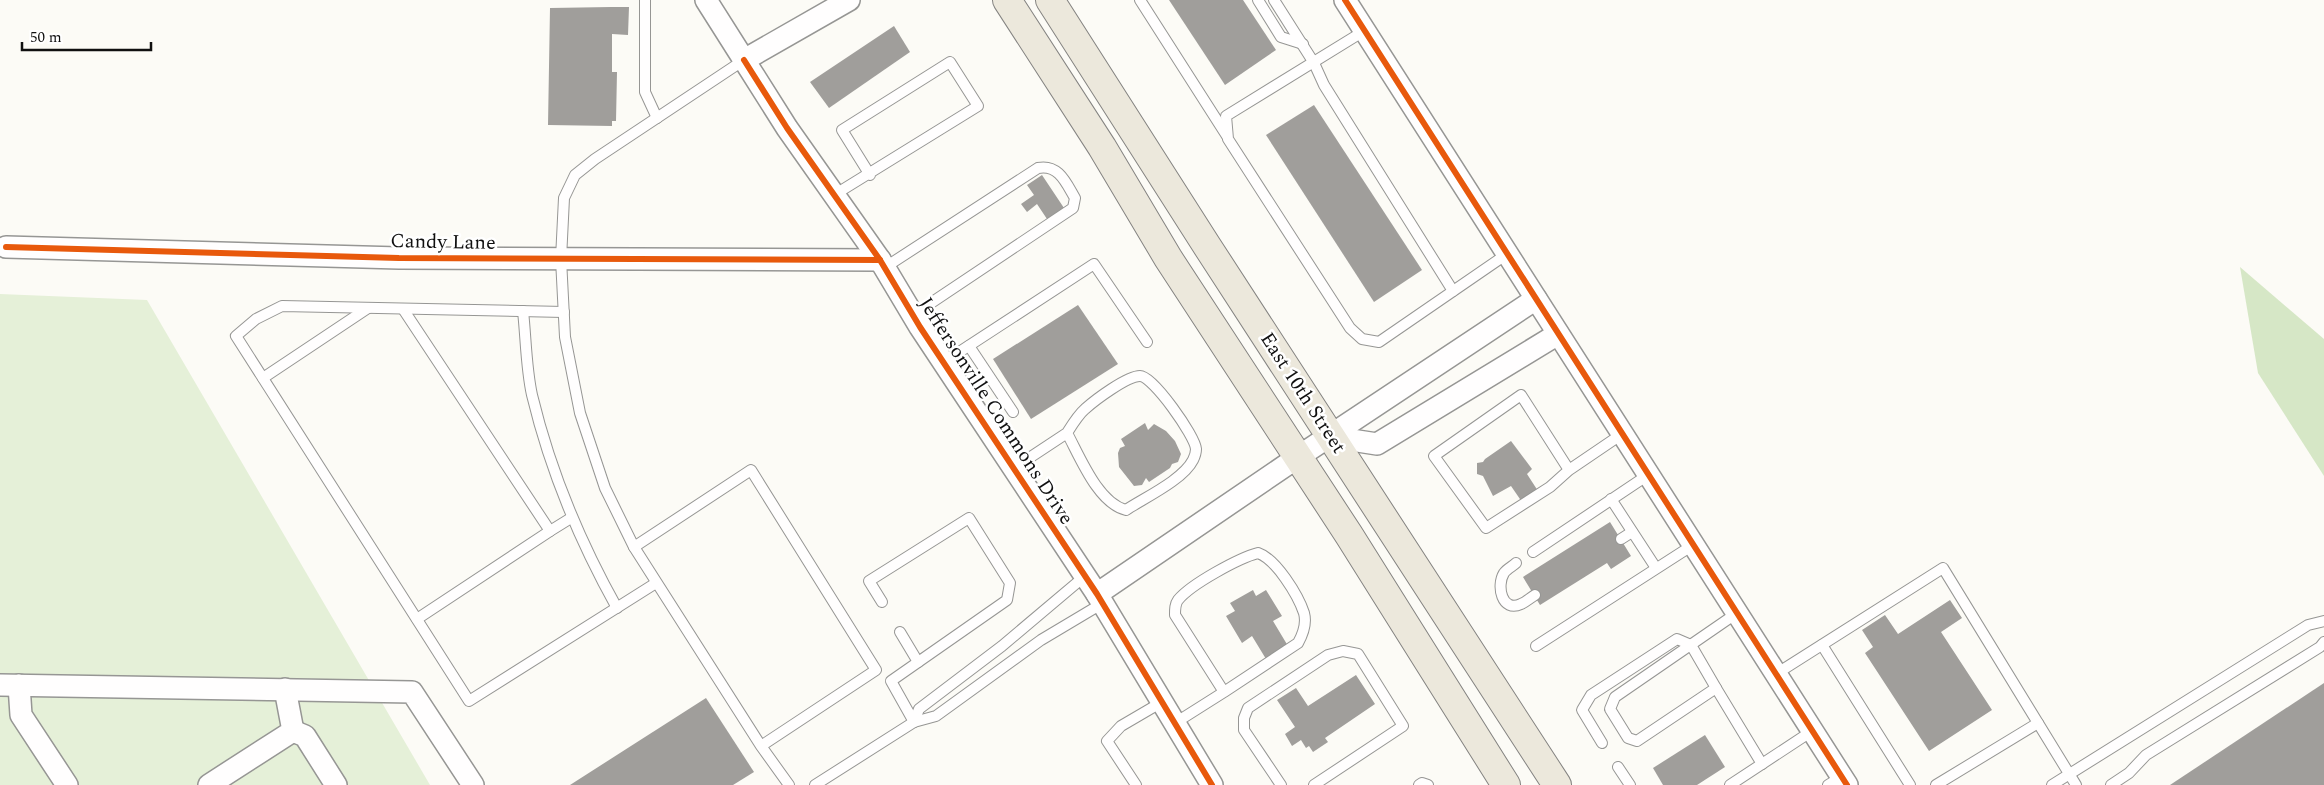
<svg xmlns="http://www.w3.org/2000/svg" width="2324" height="785" font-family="Spectral,serif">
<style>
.green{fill:#e5f0d8}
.forest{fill:#d6e7c6}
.building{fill:#a09e9b}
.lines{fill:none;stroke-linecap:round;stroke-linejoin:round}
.lane-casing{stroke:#969694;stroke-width:12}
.street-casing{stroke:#969694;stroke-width:24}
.primary-casing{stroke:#848381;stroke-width:30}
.lane{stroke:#fffefe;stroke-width:10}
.street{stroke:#fffefe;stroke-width:21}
.primary{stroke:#ece8dc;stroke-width:28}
.cycleway-casing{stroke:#fff;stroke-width:9}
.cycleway{stroke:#e8590c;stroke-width:6}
.labels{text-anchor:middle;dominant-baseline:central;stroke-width:5;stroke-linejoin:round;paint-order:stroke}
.street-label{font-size:20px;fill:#101010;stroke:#fff}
</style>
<rect width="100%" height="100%" fill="#fcfbf6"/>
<!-- green -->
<path class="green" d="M0 294 147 300 430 785H0Z"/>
<!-- forest -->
<path class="forest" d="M2240 267 2324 339V476L2258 373Z"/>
<!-- building -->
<g class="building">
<path d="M1169 0H1243L1276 50 1225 85Z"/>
<path d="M611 7H629L628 35 612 34V72H617L616 121H612V126L548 125 550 8Z"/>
<path d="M894 26 910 52 829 108 810 82Z"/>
<path d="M1314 105 1422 270 1374 302 1266 135Z"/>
<path d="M1042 175 1066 211 1049 222 1037 204 1027 212 1021 204 1034 195 1027 185Z"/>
<path d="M1078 305 1118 364 1031 419 993 359Z"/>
<path d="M1145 423 1148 430 1154 424 1166 431 1175 441 1181 454 1178 462 1172 464 1170 468 1149 482 1146 478 1142 485 1134 486 1119 467 1118 453 1120 448 1125 446 1121 439Z"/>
<path d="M1511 441 1532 469 1527 474 1538 491 1522 502 1511 486 1493 496 1483 476 1477 474V463L1483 462 1485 459Z"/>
<path d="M1610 522 1631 556 1611 569 1607 563 1540 605 1523 577Z"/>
<path d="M1253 590 1256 596 1266 590 1282 616 1273 621 1288 646 1266 659 1252 636 1242 643 1226 616 1235 611 1230 603Z"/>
<path d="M1950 600 1962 618 1941 632 1992 710 1929 751 1865 653 1873 647 1862 630 1885 615 1898 634Z"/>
<path d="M1356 675 1375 704 1325 738 1328 742 1313 752 1309 746 1306 748 1301 740 1292 746 1285 734 1295 727 1277 700 1296 688 1308 706Z"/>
<path d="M2324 683V785H2170Z"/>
<path d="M706 698 754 772 733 785H570Z"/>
<path d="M1705 735 1725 767 1697 785H1663L1653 768Z"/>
</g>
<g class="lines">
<defs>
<g id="lane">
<path d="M645 0V92L657 118"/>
<path d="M1140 0 1227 136"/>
<path d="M1258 0 1281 37 1303 44"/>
<path d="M1274 0 1314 63 1324 85 1453 291"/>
<path d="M1364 31 1226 116 1228 139 1350 328 1362 339 1379 342 1507 254"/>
<path d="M834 195 978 106 950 62 842 130 870 175"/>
<path d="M884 268 1038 168C1059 164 1066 183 1075 198L1073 208 913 315"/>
<path d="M403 309 550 531 417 619"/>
<path d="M523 311C526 338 526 368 532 395 550 470 579 540 617 608"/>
<path d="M564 312 282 306 256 319 236 336 469 701 656 583"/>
<path d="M969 346 1013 412"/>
<path d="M944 362 1094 264 1147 342"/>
<path d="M263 378 368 308"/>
<path d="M1014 468 1067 433C1080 457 1098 503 1126 510 1144 498 1183 480 1193 460 1194 458 1196 452 1196 449 1195 436 1153 376 1140 376 1127 376 1095 400 1085 409 1078 415 1072 425 1067 433"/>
<path d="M1569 470 1550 487 1486 528 1434 456 1521 395 1569 470 1622 434"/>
<path d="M1611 499 1656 568"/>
<path d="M550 531 571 518"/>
<path d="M1621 539 1632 532"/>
<path d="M634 547 605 488 580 413 565 337 561 259 564 198 575 175 595 159 744 60"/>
<path d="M1533 552 1648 475"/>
<path d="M1516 563C1513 566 1507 569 1504 573 1496 586 1502 613 1521 604 1526 602 1530 598 1535 595"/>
<path d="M882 602 869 581 969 518 1010 583 1007 600 891 681 914 722"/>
<path d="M900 632 918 662"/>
<path d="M1822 645 1910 785"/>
<path d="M1536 646 1693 545"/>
<path d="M1776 674 1943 568 2076 785"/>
<path d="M1716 688 1762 764"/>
<path d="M914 722 919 709 1002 646 1085 576"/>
<path d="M1175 723 1224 692 1175 615C1175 609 1175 604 1178 600 1191 584 1239 558 1258 553 1276 559 1298 595 1304 613 1307 624 1303 634 1298 643L1224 692"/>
<path d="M1602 743 1582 710 1591 695 1677 639 1691 645 1716 688 1637 741 1628 738 1610 709 1615 697 1737 613"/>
<path d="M761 746 876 670 751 470 634 547 761 746 789 785"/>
<path d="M1618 767 1630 785"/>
<path d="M815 785 914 722 936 716 1041 640 1103 603"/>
<path d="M1136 785 1107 741 1121 726 1162 702"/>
<path d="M1281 785 1244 730V718L1248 708 1328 655 1343 651 1358 654 1403 726 1314 785"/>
<path d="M1419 785 1422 783 1428 785"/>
<path d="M1730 785 1812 731"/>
<path d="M1828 785 1841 777"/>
<path d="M1936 785 2038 723"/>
<path d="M2052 785 2308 625 2324 621"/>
<path d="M2111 785 2129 773 2146 755 2320 647 2324 642"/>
</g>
<g id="street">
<path d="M706 0 744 60 849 0"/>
<path d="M1345 0 1847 785"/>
<path d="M744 60 787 128 880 260 920 327 1097 594 1212 785"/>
<path d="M6 247 399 258 880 260"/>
<path d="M1332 437 1377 444 1558 334"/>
<path d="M1097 594 1298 457 1536 299"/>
<path d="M0 685 412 692 473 785"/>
<path d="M19 685 21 715 67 785"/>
<path d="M293 731 305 736 336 785"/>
<path d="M209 785 293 731 285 689"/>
</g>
<g id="primary">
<path d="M1007 0 1102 147 1168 258 1349 535 1506 785"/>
<path d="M1050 0 1207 246 1557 785"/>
</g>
</defs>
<!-- lane casing -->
<use href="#lane" class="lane-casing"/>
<!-- street casing -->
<use href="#street" class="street-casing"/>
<!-- primary casing -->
<use href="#primary" class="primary-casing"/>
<!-- lane -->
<use href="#lane" class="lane"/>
<!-- street -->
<use href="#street" class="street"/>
<!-- primary -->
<use href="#primary" class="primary"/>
<defs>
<g id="cycleway">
<path d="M1345 0 1847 785"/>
<path d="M744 60 787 128 880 260 920 327 1097 594 1212 785"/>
<path d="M6 247 399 258 880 260"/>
</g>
</defs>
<!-- cycleway casing -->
<use href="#cycleway" class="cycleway-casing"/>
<!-- cycleway -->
<use href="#cycleway" class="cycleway"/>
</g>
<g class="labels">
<!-- street labels -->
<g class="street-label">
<text transform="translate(443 242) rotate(1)">Candy Lane</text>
<text transform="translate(1303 393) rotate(57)">East 10th Street</text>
<text transform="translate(996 411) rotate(57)">Jeffersonville Commons Drive</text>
</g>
</g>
<!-- scale -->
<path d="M22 42v8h129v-8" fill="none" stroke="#101010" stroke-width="2.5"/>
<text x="30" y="42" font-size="15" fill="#101010" stroke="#ffffff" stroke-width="4" paint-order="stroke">50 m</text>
</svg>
